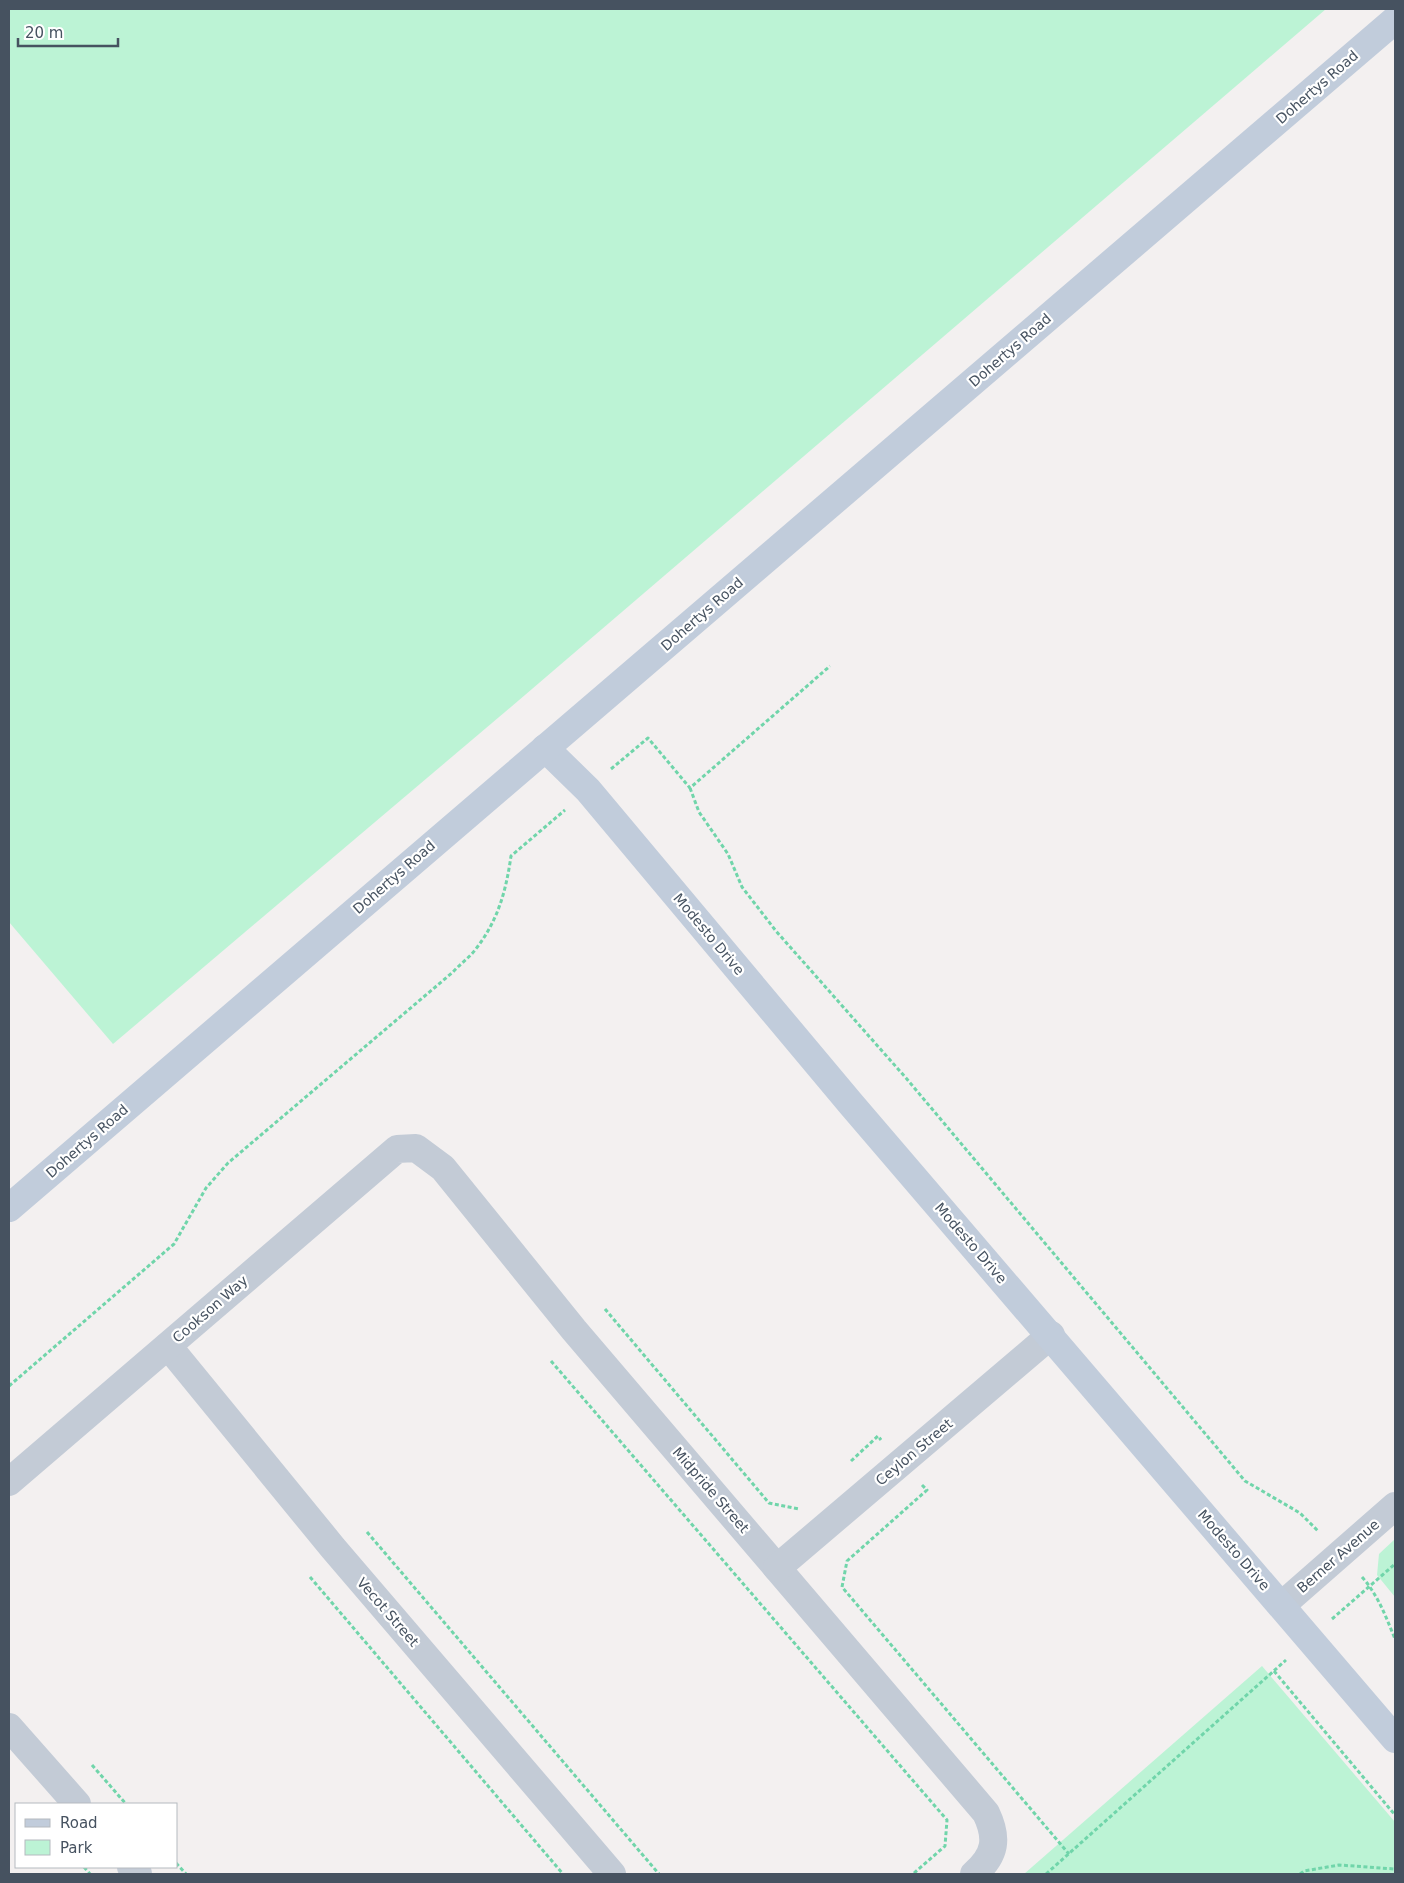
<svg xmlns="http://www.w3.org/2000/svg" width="1404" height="1883" font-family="'DejaVu Sans',sans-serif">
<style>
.green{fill:#bcf3d5}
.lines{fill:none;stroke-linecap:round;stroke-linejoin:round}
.path{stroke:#70d5aa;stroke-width:3;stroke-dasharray:4 2.5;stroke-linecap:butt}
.street{stroke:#c3cbd6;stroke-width:28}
.secondary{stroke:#c1ccdb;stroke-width:28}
.labels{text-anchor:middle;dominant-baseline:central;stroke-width:4.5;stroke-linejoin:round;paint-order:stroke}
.street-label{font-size:14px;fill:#465260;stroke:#fff}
</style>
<rect width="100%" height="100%" fill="#f3f0f0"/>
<!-- green -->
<g class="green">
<path d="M9 9H1326L525 695 113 1044 9 922Z"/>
<path d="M1395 1539V1597L1377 1575 1379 1554Z"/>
<path d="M1262 1666 1395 1822V1874H1024Z"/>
</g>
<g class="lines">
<!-- path -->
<g class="path">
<path d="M611 769 648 738 690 788 830 666"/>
<path d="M690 788 699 812 728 854 742 887 776 931 906 1078 1245 1481 1300 1513 1319 1532"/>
<path d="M605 1309 769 1503 799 1509"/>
<path d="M551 1361 947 1820 945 1846 913 1874"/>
<path d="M9 1386 174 1244 206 1188 228 1163 453 972C460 964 469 958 475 950 498 921 506 891 511 856L565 810"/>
<path d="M851 1461 878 1436 881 1440"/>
<path d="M922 1485 927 1490 847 1561 842 1587 1069 1854"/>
<path d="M367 1532 659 1874"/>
<path d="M310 1577 563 1874"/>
<path d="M1362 1577C1378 1595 1386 1617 1395 1639"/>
<path d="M1332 1619 1395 1564"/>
<path d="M1274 1671 1395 1815"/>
<path d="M92 1765 126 1804"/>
<path d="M176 1863 186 1874"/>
<path d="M84 1867 90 1874"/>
<path d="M1046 1874 1286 1660"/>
<path d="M1300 1874 1304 1871 1339 1865 1395 1869"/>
</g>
<!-- street -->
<g class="street">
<path d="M168 1346 333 1548 612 1874"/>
<path d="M9 1482 397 1149 416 1148 443 1168 574 1330 986 1813C998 1838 996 1855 974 1874"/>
<path d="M777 1568 1051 1335"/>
<path d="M1282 1605 1395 1506"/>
<path d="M9 1727 77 1804"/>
<path d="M131 1867 138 1874"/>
</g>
<!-- secondary -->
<g class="secondary">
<path d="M545 748 588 790 851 1104 1395 1739"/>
<path d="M9 1208 1395 20"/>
</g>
</g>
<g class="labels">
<!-- street labels -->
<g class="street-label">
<text transform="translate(1317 87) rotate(-41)">Dohertys Road</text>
<text transform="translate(1010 350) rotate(-41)">Dohertys Road</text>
<text transform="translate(702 614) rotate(-41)">Dohertys Road</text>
<text transform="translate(394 877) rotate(-41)">Dohertys Road</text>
<text transform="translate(709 934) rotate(50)">Modesto Drive</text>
<text transform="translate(87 1141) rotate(-41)">Dohertys Road</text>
<text transform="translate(971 1243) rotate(49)">Modesto Drive</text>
<text transform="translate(210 1309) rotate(-41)">Cookson Way</text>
<text transform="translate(914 1452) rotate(-40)">Ceylon Street</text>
<text transform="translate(711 1490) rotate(49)">Midpride Street</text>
<text transform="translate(1234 1550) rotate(49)">Modesto Drive</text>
<text transform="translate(1338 1556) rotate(-41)">Berner Avenue</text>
<text transform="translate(388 1612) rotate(49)">Vecot Street</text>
</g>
</g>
<!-- border -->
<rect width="1404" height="1883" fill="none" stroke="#465260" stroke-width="20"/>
<!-- legend -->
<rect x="15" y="1803" width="162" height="65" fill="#ffffff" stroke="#b5babf"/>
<rect x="25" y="1819" width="25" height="8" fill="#c1ccdb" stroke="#b5babf"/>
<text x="60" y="1828" font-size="15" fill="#465260">Road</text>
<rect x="25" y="1840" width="25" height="15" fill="#bcf3d5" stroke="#b5babf"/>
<text x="60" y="1853" font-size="15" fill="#465260">Park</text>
<!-- scale -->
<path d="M18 38v8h100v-8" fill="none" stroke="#465260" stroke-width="2.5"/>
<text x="25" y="38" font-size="15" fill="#465260" stroke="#ffffff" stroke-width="4" paint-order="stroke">20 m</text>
</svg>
